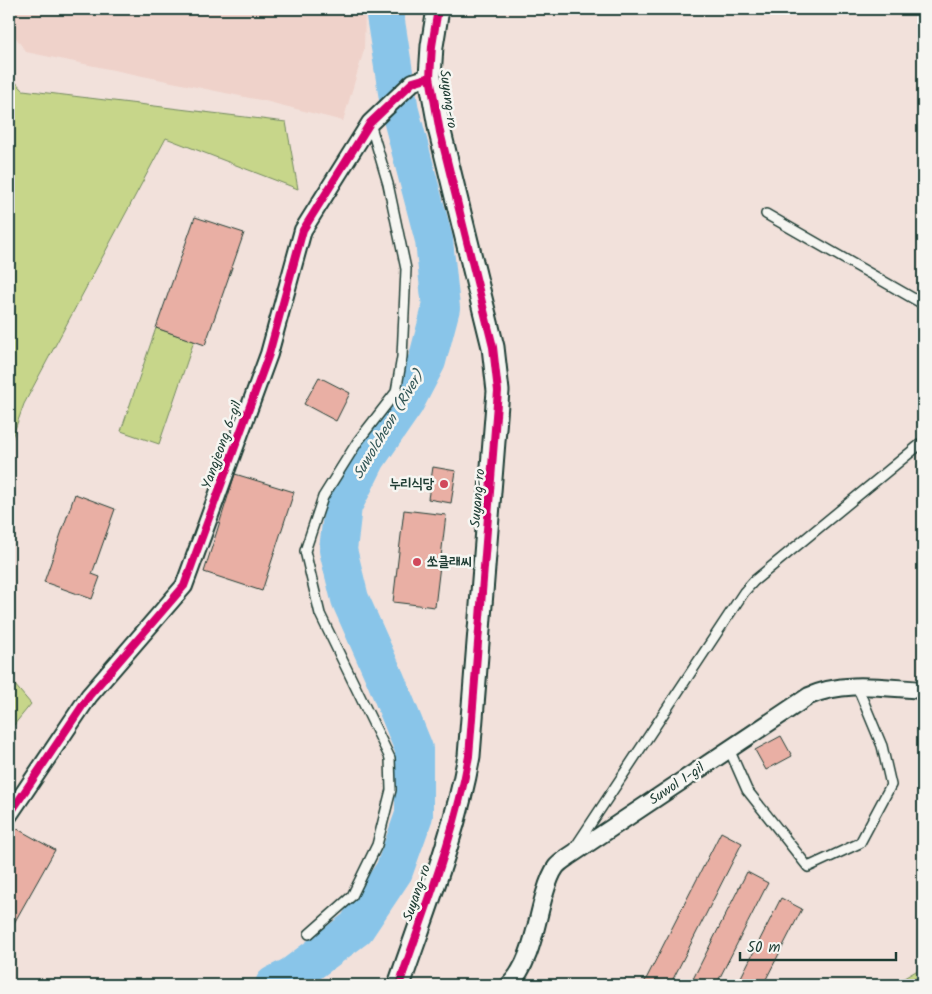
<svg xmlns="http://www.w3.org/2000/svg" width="932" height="994" font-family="Kalam,'Poor Story',sans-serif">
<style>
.built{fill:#efd2ca}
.green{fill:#c7d68a;stroke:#738a5f}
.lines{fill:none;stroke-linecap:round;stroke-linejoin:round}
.river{stroke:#89c5e9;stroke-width:38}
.building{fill:#e9afa4;stroke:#1f3d34}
.service-casing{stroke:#1f3d34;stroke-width:12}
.minor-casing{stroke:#1f3d34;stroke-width:20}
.tertiary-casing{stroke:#1f3d34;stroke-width:25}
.service{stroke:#f6f6f2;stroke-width:9}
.minor{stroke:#f6f6f2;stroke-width:16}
.tertiary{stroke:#f6f6f2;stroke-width:21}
.cycleway-casing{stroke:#f6f6f2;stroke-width:11}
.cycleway{stroke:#d6006c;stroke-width:8}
.poi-dot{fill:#d1495b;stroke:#f6f6f2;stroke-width:2}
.labels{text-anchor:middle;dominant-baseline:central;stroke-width:5;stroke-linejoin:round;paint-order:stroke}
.street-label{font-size:14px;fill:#1f3d34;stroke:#f6f6f2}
.poi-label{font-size:14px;font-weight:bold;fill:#1f3d34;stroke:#f6f6f2;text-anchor:end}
.water-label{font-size:15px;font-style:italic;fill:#345858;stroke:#f6f6f2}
</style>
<rect width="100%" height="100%" fill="#f2e1db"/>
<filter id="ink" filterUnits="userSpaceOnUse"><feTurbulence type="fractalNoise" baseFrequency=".02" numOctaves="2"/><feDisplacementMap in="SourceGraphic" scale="10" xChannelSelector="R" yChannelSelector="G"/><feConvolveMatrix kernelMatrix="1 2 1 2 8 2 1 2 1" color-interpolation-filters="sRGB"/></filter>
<g filter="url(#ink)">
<!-- built -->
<path class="built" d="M9 9H365L364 50 343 121 265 101 26 52 9 28Z"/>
<!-- green -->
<g class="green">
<path d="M9 75 23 90 286 122 298 189 166 138 24 404 9 446Z"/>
<path d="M156 328 194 341 159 444 121 431Z"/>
<path d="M9 678 31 704 9 731Z"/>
<path d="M923 967V985H892Z"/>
</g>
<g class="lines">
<!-- river -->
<path class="river" d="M274 985 292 976 356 928 394 871 414 815V749L386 680 350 599 338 550 343 506 367 458 405 403 427 361 441 308 434 240 400 111 384 9"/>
</g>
<!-- building -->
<g class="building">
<path d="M195 217 244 233 205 345 156 328Z"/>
<path d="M319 377 350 393 336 421 304 404Z"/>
<path d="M433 467 456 471 451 503 428 499Z"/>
<path d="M235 474 294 492 262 591 204 572Z"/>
<path d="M75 494 115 509 92 574 100 577 92 599 44 582Z"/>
<path d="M404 510 446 515 435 607 393 602Z"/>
<path d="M781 736 792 756 766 770 755 750Z"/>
<path d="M14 827 55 850 9 932V835Z"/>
<path d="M721 832 742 843 670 985H643Z"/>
<path d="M747 872 768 883 716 985H690Z"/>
<path d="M781 898 802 909 763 985H737Z"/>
</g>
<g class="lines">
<defs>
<g id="service">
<path d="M766 214 923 304"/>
<path d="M729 749 747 790 808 867 860 843 891 785 882 746 857 686"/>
<path d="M574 849 744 592 754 581 923 442"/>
<path d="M309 934 352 896 377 845 391 790 390 758 320 614 305 551 323 497 358 441 396 392 402 357 406 269 388 184 370 123"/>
</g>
<g id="minor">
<path d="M9 815 89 696 184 586 269 354 303 230 370 123 413 82 430 77"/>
<path d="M509 985C531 964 536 923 544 896 547 886 550 875 556 867 559 863 564 860 568 857L809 696C845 680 885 688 923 690"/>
</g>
<path id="tertiary" d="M399 985C425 909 455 835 469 756L498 391 493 347 440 132 430 77 432 46 438 9"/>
</defs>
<!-- service casing -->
<use href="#service" class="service-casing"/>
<!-- minor casing -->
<use href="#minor" class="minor-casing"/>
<!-- tertiary casing -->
<use href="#tertiary" class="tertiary-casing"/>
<!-- service -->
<use href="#service" class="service"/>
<!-- minor -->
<use href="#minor" class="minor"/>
<!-- tertiary -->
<use href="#tertiary" class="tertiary"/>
<defs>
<g id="cycleway">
<path d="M9 815 89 696 184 586 269 354 303 230 370 123 413 82 430 77"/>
<path d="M399 985C425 909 455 835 469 756L498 391 493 347 440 132 430 77 432 46 438 9"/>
</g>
</defs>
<!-- cycleway casing -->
<use href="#cycleway" class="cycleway-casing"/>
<!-- cycleway -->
<use href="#cycleway" class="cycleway"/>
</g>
</g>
<!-- markers -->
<g class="poi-dot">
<circle cx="444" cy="484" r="5"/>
<circle cx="417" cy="562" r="5"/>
</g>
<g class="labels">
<!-- street labels -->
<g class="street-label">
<text transform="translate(448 99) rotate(82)">Suyang-ro</text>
<text transform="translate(222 445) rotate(-70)">Yangjeong 6-gil</text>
<text transform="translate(478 498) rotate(-85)">Suyang-ro</text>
<text transform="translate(677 784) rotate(-34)">Suwol 1-gil</text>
<text transform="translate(417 893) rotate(-71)">Suyang-ro</text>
</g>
<!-- poi labels -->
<g class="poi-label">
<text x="434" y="484">누리식당</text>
<text x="427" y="562" text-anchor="start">쏘클래씨</text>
</g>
<!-- water labels -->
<g class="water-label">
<text transform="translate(389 425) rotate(-59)">Suwolcheon (River)</text>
</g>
</g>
<!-- margin -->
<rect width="932" height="994" fill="none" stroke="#f6f6f2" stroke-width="30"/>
<rect x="15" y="15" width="902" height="964" fill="none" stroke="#1f3d34" stroke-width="2" filter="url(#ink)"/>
<!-- scale -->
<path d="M740 952v8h156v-8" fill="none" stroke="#1f3d34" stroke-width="2.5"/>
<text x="747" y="952" font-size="15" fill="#1f3d34" stroke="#f6f6f2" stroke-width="4" paint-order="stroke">50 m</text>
</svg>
